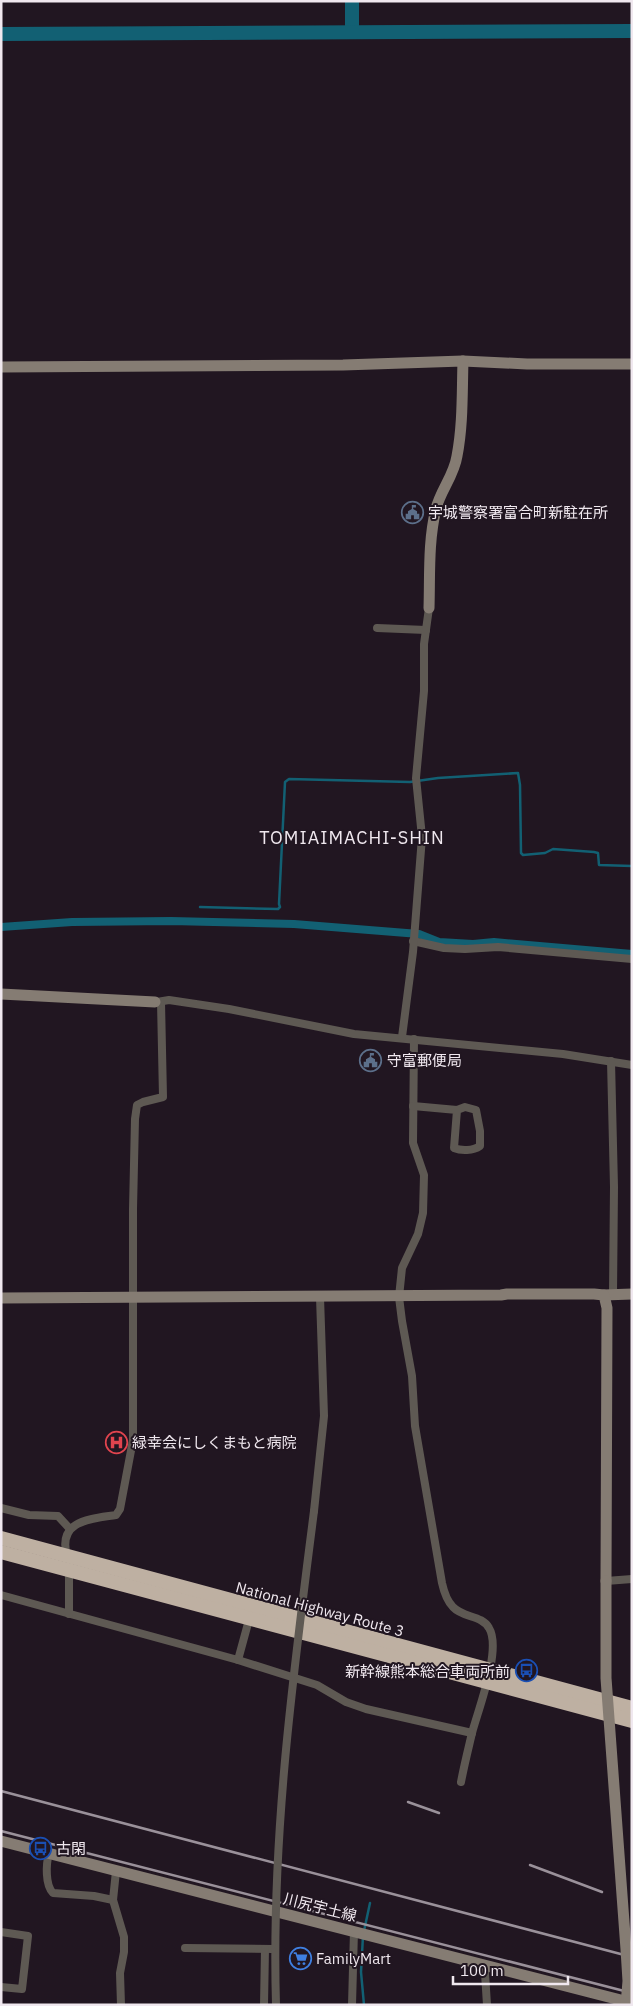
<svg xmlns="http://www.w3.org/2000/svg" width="633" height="2006" font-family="'IBM Plex Sans','Noto Sans JP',sans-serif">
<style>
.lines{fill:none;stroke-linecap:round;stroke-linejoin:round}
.stream{stroke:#126073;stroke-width:2.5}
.canal{stroke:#126073;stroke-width:8}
.river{stroke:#126073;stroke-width:14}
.street{stroke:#5e5953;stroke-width:8}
.secondary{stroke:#857c73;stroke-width:11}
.highway{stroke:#beb0a2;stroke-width:14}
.rail{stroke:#9a919a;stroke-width:2.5}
.street-bridge{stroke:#5e5953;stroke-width:8}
.secondary-bridge{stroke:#857c73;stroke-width:11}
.labels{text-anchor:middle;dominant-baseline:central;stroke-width:4;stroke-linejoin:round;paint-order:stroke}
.poi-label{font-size:15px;fill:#f0e8ef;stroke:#211621;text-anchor:start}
.street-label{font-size:15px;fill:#f0e8ef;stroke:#211621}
.quarter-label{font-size:18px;letter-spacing:1px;fill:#f0e8ef;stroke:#211621}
</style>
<rect width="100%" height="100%" fill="#211621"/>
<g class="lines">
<!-- stream -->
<g class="stream">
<path d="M200 907 278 909 280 907 279 904 285 782 289 779 410 782 438 778 518 773 520 785 521 853 523 855 545 853 553 849 594 852 598 853 599 865 632 866"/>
<path d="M364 1931 370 1903"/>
<path d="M363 1936 361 1972 364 2005"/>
</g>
<!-- canal -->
<path class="canal" d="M1 927 72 922 171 921 294 924 419 934 439 942 473 944 494 942 632 954"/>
<!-- river -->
<g class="river">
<path d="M352 1V31"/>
<path d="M1 34 632 31"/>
</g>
<!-- street -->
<g class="street">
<path d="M377 628 426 630"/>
<path d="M413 941 444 948 465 949 498 947 632 959"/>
<path d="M157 1002 169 1000 229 1009 354 1034 563 1054 632 1065"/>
<path d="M402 1037 413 952 422 837 416 778 424 691V644L429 608"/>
<path d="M414 1039 413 1143 424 1175 423 1213 418 1234 402 1268 399 1297 402 1321 412 1376 415 1426 442 1583C444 1592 447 1601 453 1607 463 1618 482 1615 489 1628 502 1649 478 1710 472 1733 468 1750 464 1766 461 1782"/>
<path d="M611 1061 614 1187 613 1294"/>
<path d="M413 1106 457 1110 465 1107 476 1110 480 1131V1146C473 1151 461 1151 454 1148L457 1110"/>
<path d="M1 1508 29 1515 58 1516 70 1529"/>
<path d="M314 1511 324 1416 320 1297"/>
<path d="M67 1556C57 1520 91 1519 116 1515L120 1509 133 1440V1209L135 1119 137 1105 143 1102 163 1097 161 1002"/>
<path d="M606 1581 632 1579"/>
<path d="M1 1595 238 1660 317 1685 346 1702 366 1709 472 1733"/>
<path d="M69 1614V1567"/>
<path d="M238 1660 250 1616"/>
<path d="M49 1853C46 1864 45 1885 53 1893L94 1896 113 1900"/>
<path d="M116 1871 113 1900 124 1937V1952L120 1973 121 2005"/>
<path d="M1 1932 28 1936 22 1989 1 1987"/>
<path d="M185 1948 273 1949"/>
<path d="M487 1966 485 1973 487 2005"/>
<path d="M264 2005 265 1949"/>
<path d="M352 2005 354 1931"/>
</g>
<!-- secondary -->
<g class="secondary">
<path d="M1 367 343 365 463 361 527 364H632"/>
<path d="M429 608C430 576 428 541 436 509 440 491 454 476 457 456 463 425 462 393 463 361"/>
<path d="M1 994 155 1002"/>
<path d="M604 1295 632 1294"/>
<path d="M1 1298 501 1295 507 1294H594L604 1295 607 1308 606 1581"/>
<path d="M1 1841 632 2003"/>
</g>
<!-- highway -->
<g class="highway">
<path d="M1 1538 632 1708"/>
<path d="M1 1552 632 1721"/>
</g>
<!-- rail -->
<g class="rail">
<path d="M1 1791 632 1957"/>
<path d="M408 1802 439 1813"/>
<path d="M1 1831 632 1993"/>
<path d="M530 1865 602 1892"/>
</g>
<!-- street-bridge -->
<path class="street-bridge" d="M276 2005C271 1840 293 1675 314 1511"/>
<!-- secondary-bridge -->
<path class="secondary-bridge" d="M606 1581V1678L626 1949 628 1981 626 2005"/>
</g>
<!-- icons -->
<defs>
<symbol id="civic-ring" viewBox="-11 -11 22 22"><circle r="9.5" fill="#211621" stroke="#5c6f8a" stroke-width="1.5"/><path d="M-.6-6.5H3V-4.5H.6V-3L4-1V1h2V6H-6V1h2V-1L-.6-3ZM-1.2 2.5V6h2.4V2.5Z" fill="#5c6f8a"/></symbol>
<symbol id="hospital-ring" viewBox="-11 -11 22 22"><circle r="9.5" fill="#211621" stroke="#e0444e" stroke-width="1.5"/><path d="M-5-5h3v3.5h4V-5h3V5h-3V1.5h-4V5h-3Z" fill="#e0444e"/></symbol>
<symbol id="bus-ring" viewBox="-11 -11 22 22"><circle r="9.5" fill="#211621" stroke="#1a4fb4" stroke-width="1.5"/><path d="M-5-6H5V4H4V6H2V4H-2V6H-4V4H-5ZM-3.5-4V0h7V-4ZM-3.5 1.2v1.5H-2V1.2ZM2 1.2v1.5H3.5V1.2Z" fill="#1a4fb4"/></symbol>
<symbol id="supermarket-ring" viewBox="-11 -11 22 22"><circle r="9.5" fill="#211621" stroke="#3f7fe0" stroke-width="1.5"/><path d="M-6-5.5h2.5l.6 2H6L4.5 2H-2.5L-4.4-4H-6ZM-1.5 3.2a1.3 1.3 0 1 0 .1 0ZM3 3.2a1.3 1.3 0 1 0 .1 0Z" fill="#3f7fe0"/></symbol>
</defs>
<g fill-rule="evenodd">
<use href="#civic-ring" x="400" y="500" width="25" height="25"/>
<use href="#civic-ring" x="358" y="1048" width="25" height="25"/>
<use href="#hospital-ring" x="104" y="1430" width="25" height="25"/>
<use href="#bus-ring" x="514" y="1658" width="25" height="25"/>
<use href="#bus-ring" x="28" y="1836" width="25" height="25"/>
<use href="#supermarket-ring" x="288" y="1946" width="25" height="25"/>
</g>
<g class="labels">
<!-- poi labels -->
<g class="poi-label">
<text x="428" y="512">宇城警察署富合町新駐在所</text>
<text x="387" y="1060">守富郵便局</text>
<text x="132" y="1442">緑幸会にしくまもと病院</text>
<text x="510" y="1671" text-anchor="end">新幹線熊本総合車両所前</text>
<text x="56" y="1848">古閑</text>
<text x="316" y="1958">FamilyMart</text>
</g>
<!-- street labels -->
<g class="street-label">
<text transform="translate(320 1609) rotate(15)">National Highway Route 3</text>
<text transform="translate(320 1907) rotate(14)">川尻宇土線</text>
</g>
<!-- quarter labels -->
<g class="quarter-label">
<text x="352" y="837">TOMIAIMACHI-SHIN</text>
</g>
</g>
<!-- border -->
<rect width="633" height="2006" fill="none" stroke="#f0e8ef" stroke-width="5"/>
<!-- scale -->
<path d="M453 1976v8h115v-8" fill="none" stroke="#f0e8ef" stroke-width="2.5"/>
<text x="460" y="1976" font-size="15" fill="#f0e8ef" stroke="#211621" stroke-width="4" paint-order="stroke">100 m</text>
</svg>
